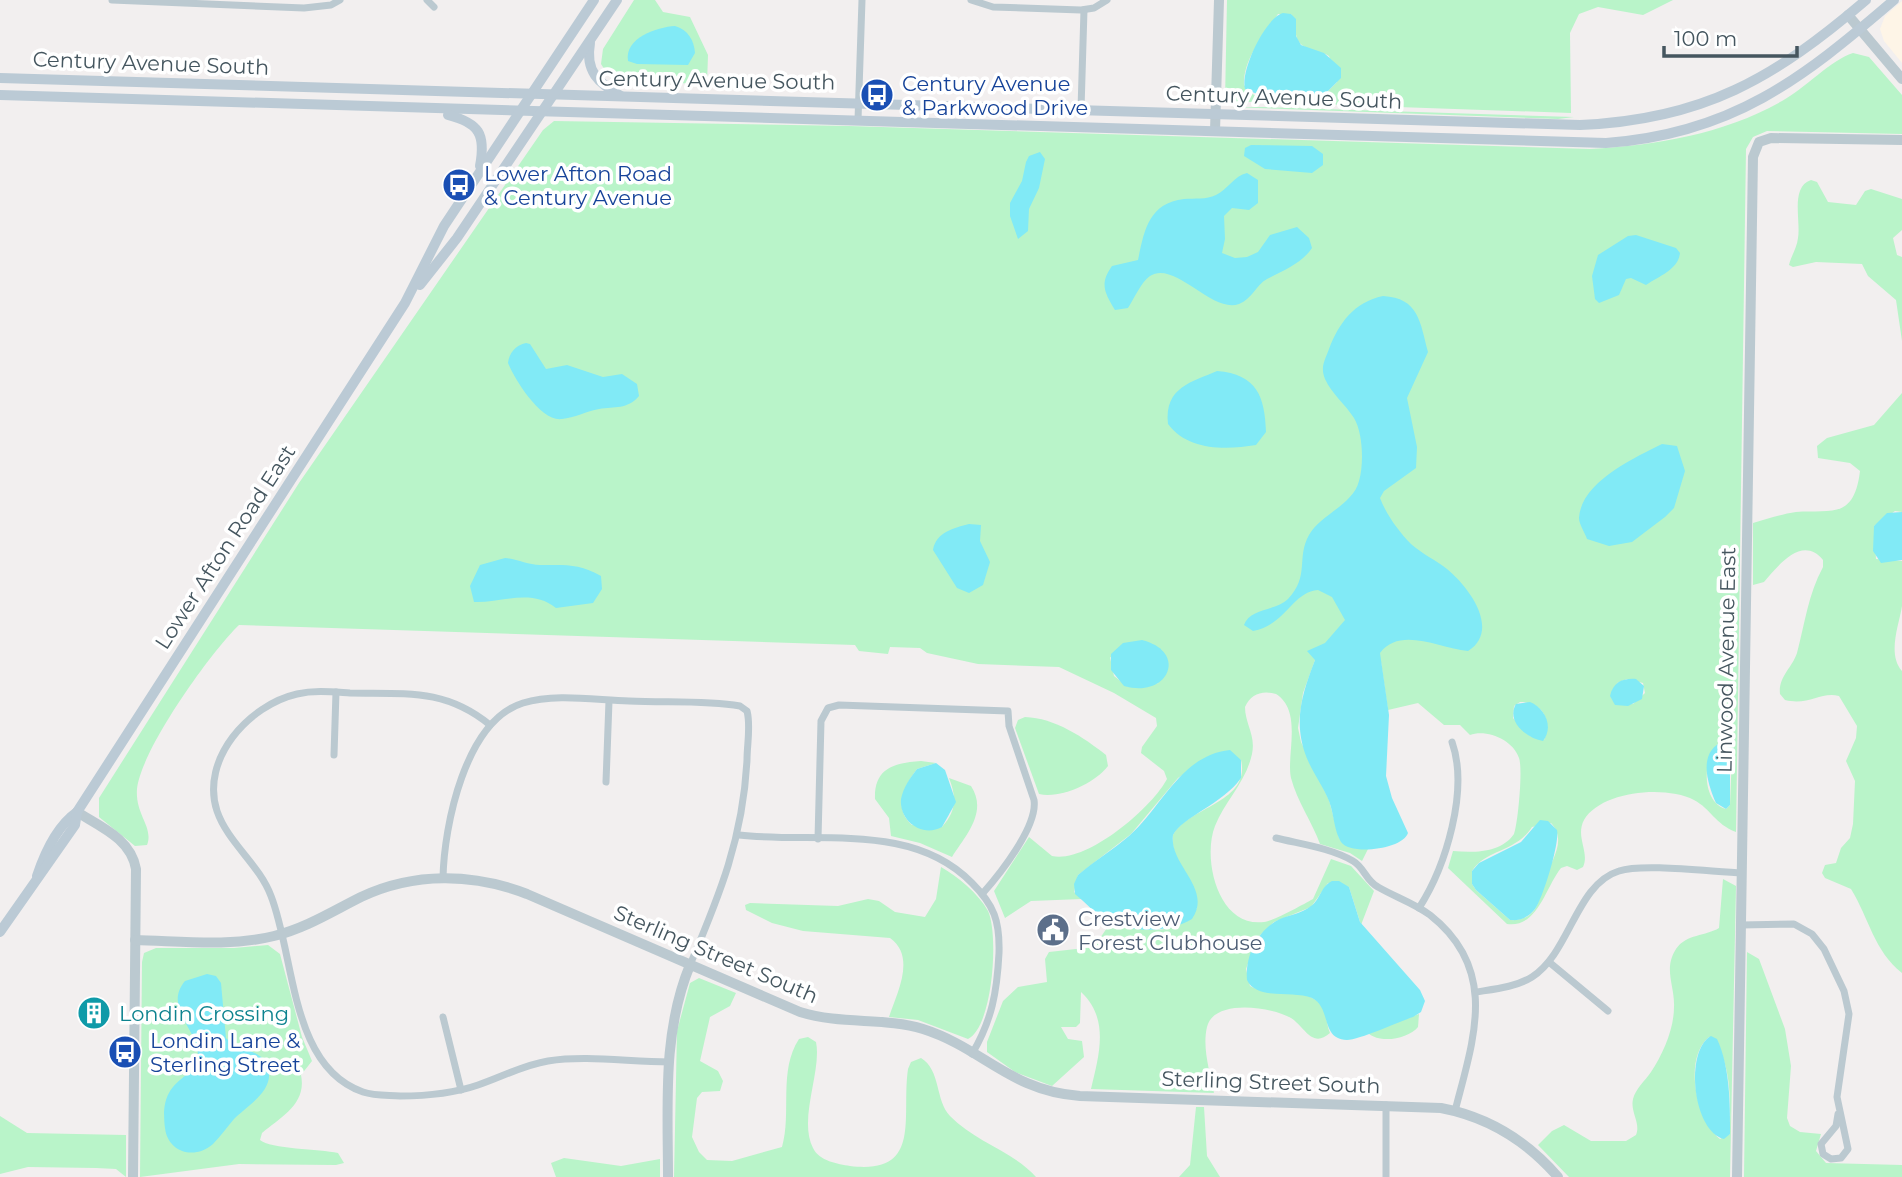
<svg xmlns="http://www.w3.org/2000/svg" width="1902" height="1177" font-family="Montserrat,sans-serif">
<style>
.commercial{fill:#fef5e7}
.green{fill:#b9f4c9;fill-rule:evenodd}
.water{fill:#81eaf6}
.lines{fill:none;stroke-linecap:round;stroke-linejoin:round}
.minor{stroke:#bbc9d0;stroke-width:7}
.tertiary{stroke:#bbc9d0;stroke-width:10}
.secondary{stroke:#bbcad5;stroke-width:10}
.labels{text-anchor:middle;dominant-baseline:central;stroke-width:7;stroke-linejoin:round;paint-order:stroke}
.street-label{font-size:21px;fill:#45565f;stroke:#fff}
.transit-label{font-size:21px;fill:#164399;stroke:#fff;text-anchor:start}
.service-label{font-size:21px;fill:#4e5e75;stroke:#fff;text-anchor:start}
.culture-label{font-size:21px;fill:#0d838f;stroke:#fff;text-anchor:start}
</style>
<rect width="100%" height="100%" fill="#f2efef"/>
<!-- commercial -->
<path class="commercial" d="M1902 1V63L1884 41 1880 29 1885 16Z"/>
<!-- green -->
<g class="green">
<path d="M634 0H655L663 12 690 17 708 55 707 84C680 81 615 90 601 64L603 49Z"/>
<path d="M1227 0H1673L1643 15 1598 7 1579 14 1570 33 1571 113 1225 101ZM1278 14H1291C1297 23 1293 39 1302 45 1310 51 1321 51 1329 56L1337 82 1325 94 1262 96 1254 95 1244 85C1243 59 1264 35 1278 14Z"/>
<path d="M1853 53 1869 57 1902 95V134L1767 131 1753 137 1746 149 1736 832C1715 824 1711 809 1694 800 1665 785 1601 791 1584 820 1575 837 1590 852 1583 867L1577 870 1567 866 1561 868C1545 888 1538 928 1507 924L1448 868 1453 851C1474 853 1501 853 1514 834 1518 823 1523 769 1519 758 1513 740 1487 729 1470 735L1460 725H1444L1418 703 1388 710 1381 662 1315 660 1303 693 1298 728 1301 742 1329 800 1339 838 1349 847 1368 849 1362 861 1350 853 1320 844C1312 822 1297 801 1291 778 1286 755 1303 711 1276 694 1262 690 1251 694 1245 707 1245 724 1256 735 1252 754 1246 782 1225 801 1215 826 1202 859 1218 928 1264 922 1274 921 1302 905 1313 899L1331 859 1351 866 1374 891 1361 925 1349 887 1328 883 1311 907 1274 922 1257 938 1246 969 1250 986C1270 998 1306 985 1322 1006 1327 1013 1326 1024 1330 1033 1312 1049 1305 1027 1291 1018 1272 1007 1214 998 1207 1027 1202 1048 1210 1072 1214 1093L1091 1089C1099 1055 1110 1019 1081 992L1080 1023 1076 1027H1061L1068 1039 1082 1041 1084 1057 1052 1086 1015 1072 987 1052V1042L1003 1001 1018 987 1047 982 1045 959 1049 952 1094 947 1111 922C1130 928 1161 935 1180 924 1186 921 1192 913 1197 908 1199 881 1169 862 1173 835 1187 807 1251 803 1241 760L1216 753 1178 778 1131 834 1078 875 1074 892 1082 899 1031 901 1005 918 994 891 1029 837 1052 856C1086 864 1152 808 1167 779L1164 771 1141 753 1142 747 1157 726 1156 718 1114 693 1059 667 978 664 927 653 920 648 890 647 888 654 859 651 855 645 239 625C210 653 141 750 137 789 135 815 154 827 147 845L135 846 99 817V798L299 483 543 130 554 121 849 126 1590 149C1656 145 1724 134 1782 101 1804 89 1831 60 1853 53ZM1110 657 1159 683 1128 687 1114 676ZM1627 679 1643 683 1645 693 1633 704 1615 705 1617 683ZM1520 702C1543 702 1552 720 1544 740L1530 736 1513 718 1514 706ZM1722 742 1732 753 1730 805 1726 809C1701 802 1701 755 1722 742ZM1551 823C1567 840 1552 859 1546 876 1542 886 1541 899 1535 909 1530 917 1520 921 1510 920L1476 890 1472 884V871C1486 849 1515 853 1532 827Z"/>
<path d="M1230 107H1263L1574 117 1558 119Z"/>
<path d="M1811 180 1817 182 1828 202 1856 205 1865 191 1871 189 1902 199V230L1893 238 1897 255 1902 257V341L1896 300 1868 276 1862 264 1816 262 1793 267 1789 265C1791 256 1797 248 1798 238 1801 221 1790 187 1811 180Z"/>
<path d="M1902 393V512L1895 511 1874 526 1876 559 1902 561C1902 575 1902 592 1902 606 1899 625 1887 654 1902 671V973C1874 951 1869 918 1851 889L1825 878 1822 873 1825 865 1836 863 1841 848 1850 838 1853 824 1855 781 1846 761 1856 738 1857 726 1839 696C1821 691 1809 706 1785 700L1780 694C1778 677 1792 668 1797 653 1805 623 1808 595 1823 567V560C1802 534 1777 567 1764 582L1753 585V523C1767 519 1782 514 1796 512 1830 509 1854 521 1860 471L1850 463 1818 458 1817 446 1827 438 1874 425Z"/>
<path d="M1025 717C1055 718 1083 737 1106 755L1108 766C1095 783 1061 799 1039 794L1015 728 1018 720Z"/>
<path d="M921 761 936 763 917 769C904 786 893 809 912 825L942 827C956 811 957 798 949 778L971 786C988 812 966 835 952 857L920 843 891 836 889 818 875 799C874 768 894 763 921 761Z"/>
<path d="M941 867C958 877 978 893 988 911 999 934 993 1027 968 1039L918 1020 889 1017C896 995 917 957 890 938L803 931 772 923 746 910 745 905 750 903 838 906 868 899 879 901 895 912 925 917 936 899Z"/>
<path d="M1723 879 1736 886 1730 1177H1569L1538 1145 1552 1131 1564 1125 1591 1141H1626L1636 1135C1641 1123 1630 1112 1633 1099 1636 1088 1645 1081 1651 1072 1663 1054 1674 1029 1674 1007 1675 986 1663 969 1676 949 1686 934 1706 936 1719 928ZM1709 1037C1733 1057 1730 1104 1730 1134L1720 1139C1696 1120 1683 1058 1709 1037Z"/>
<path d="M268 945 280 954 302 1037 312 1061 301 1075C307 1104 281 1117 262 1133L260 1140C270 1149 320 1149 338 1153L344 1163 336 1165 239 1164 140 1177 142 962 144 953 156 948H234Z"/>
<path d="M1747 952 1759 959 1785 1029 1791 1066 1787 1118 1790 1126 1800 1132 1821 1134 1816 1151 1826 1163 1902 1165V1177H1744Z"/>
<path d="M699 978 736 993 730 1006 710 1017 700 1061 718 1071 723 1081 720 1091 702 1092 697 1098 692 1137 699 1152 707 1160 732 1161 782 1147C792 1113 778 1071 799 1039L808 1037 816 1042C822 1071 798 1119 813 1148 819 1161 838 1164 850 1166 923 1175 901 1117 908 1069L911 1062 921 1058C941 1070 935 1100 950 1116 975 1142 1013 1151 1036 1177H674L677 1031 690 983Z"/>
<path d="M1419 1014 1418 1027C1408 1039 1380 1044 1368 1033Z"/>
<path d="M1196 1107H1204L1207 1156 1220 1177H1179L1190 1165Z"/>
<path d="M0 1116 27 1133 126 1135V1177L116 1169 96 1168 28 1167 0 1174Z"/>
<path d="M564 1158 621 1166 660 1159V1177H556L551 1163Z"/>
</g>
<!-- water -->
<g class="water">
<path d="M1283 13 1291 14 1296 19V36L1301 45 1324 53 1341 68V78L1325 94 1262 96 1245 89C1240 70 1266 17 1283 13Z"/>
<path d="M675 26C688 30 694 40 695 53L688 65 637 64 628 61C624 38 657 27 675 26Z"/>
<path d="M1251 145 1312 146 1323 154V165L1312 173 1265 169 1244 156 1245 148Z"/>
<path d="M1040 152 1045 159 1039 188 1029 209 1028 231 1018 239 1010 216V203L1022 181 1026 162 1029 156Z"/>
<path d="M1247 173 1258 180V203L1249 210 1232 208 1224 216 1225 239 1222 253 1235 258 1247 257 1258 252 1270 235 1297 227 1309 238 1312 248C1302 263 1283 271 1267 279 1256 285 1252 299 1239 304 1212 314 1175 260 1150 276 1141 282 1134 299 1128 308L1115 310C1105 293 1099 284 1112 266L1138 260C1144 232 1148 203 1184 199 1195 198 1206 200 1216 195 1228 189 1234 176 1247 173Z"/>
<path d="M1636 235 1676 248 1680 253C1678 270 1659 276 1646 285L1631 278 1626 279 1619 295 1599 303 1595 299 1592 276 1598 255 1628 236Z"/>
<path d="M1383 296C1419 298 1420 322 1428 352L1407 398 1417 447 1416 468 1384 491 1380 498C1386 514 1399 532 1411 544 1422 554 1436 560 1447 569 1469 587 1501 630 1468 651 1439 648 1400 626 1380 653L1389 715 1386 776 1392 798 1408 833C1403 849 1351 856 1341 842 1334 831 1334 814 1329 801 1324 788 1315 776 1309 763 1292 726 1301 696 1315 660L1307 651 1325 643 1345 620 1332 597 1318 590C1292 592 1286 625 1253 631L1244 625C1250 608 1276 611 1288 599 1310 576 1296 558 1309 535 1321 514 1353 505 1359 481 1364 464 1363 433 1354 418 1345 404 1332 394 1325 379 1320 367 1325 360 1329 349 1339 323 1354 302 1383 296Z"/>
<path d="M526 343 530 344 546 369 567 365 603 377 622 374 637 384 639 396C627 410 615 406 599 409 587 411 574 418 562 419 541 422 515 380 508 363 509 353 516 345 526 343Z"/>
<path d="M1217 371C1257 374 1265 397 1266 432L1256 445C1226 450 1188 451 1168 424 1164 387 1192 382 1217 371Z"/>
<path d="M1662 444 1677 446 1685 471 1674 508 1665 517 1632 542 1609 546 1587 539C1585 533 1579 524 1579 518 1581 482 1634 458 1662 444Z"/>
<path d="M1902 512V560L1881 563 1873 551 1874 526 1887 513Z"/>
<path d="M969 524 981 525 980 541 990 562 983 585 969 593 957 588 933 550C936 532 954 528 969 524Z"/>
<path d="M505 558C517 559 528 565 540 565 564 565 579 563 601 576L602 589 593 603 556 608C531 588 503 603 474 602L470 586 480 565Z"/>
<path d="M1142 640C1189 652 1168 699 1124 686L1111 670V654L1123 643Z"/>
<path d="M1636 679 1644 686 1642 699 1628 706 1615 705 1610 696C1613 682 1623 678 1636 679Z"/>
<path d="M1530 702C1545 708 1554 727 1543 741 1526 738 1506 721 1516 704Z"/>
<path d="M1725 741 1730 744V805L1726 809 1716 803C1707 783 1697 750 1725 741Z"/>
<path d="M1230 750 1241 760V778C1223 804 1182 817 1173 835 1169 865 1213 888 1192 919 1169 933 1129 933 1105 920 1095 913 1085 902 1075 894L1074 884 1078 875C1094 861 1113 850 1129 836 1162 807 1181 755 1230 750Z"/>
<path d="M936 763 945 770 956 802 942 827C922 838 899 821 901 799 903 788 910 778 917 769Z"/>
<path d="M1540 820 1548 821 1557 830C1560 842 1543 898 1535 909 1529 917 1520 921 1510 920L1476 890 1472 884V871L1479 863 1521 842Z"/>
<path d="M1332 881H1339L1349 887 1360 922 1420 990 1425 1001 1421 1012 1413 1017C1398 1022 1359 1040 1347 1040 1320 1039 1332 1008 1312 998 1293 990 1257 1001 1247 980 1245 956 1257 930 1280 919 1290 915 1302 913 1311 906 1321 899 1320 887 1332 881Z"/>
<path d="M207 974 216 976 221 983 226 1038C236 1049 258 1049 266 1063 279 1088 248 1105 234 1119 227 1127 221 1136 213 1144 195 1160 168 1153 165 1128 158 1074 197 1082 198 1055 198 1030 163 1007 185 981Z"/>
<path d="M1711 1036 1717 1039C1730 1067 1730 1103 1730 1134L1724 1139C1693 1132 1684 1051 1711 1036Z"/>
</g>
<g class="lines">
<!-- minor -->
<g class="minor">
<path d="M112 0 304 8 331 5 340 0"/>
<path d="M427 0 434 7"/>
<path d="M971 0 993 7 1081 10 1094 8 1107 0"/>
<path d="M1081 109 1084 10"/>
<path d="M858 120 862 0"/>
<path d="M490 725C445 688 405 694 350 693 333 692 315 690 297 694 249 705 200 759 217 811 228 843 259 864 271 896 295 957 290 1067 363 1092 375 1096 388 1095 400 1096 427 1096 452 1094 478 1085 502 1077 523 1065 548 1061 587 1055 629 1062 669 1062"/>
<path d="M334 755 336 692"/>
<path d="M606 782 609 701"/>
<path d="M739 835C816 844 912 821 972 883 994 905 1000 921 999 953 997 992 992 1020 972 1054"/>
<path d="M1276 838C1300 844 1331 848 1353 861 1364 867 1366 881 1378 887 1395 897 1414 903 1430 915 1500 970 1473 1040 1455 1111"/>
<path d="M818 839 821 721 828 708 839 705 1008 711 1009 726 1034 800C1038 826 1000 874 983 893"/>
<path d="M443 878C444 826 465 721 523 703 555 693 595 700 629 701 665 703 704 700 740 706L747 711C751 726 747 744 747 760 743 838 720 894 690 965"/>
<path d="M1419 908C1446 866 1469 790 1452 742"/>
<path d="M1741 925 1794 924 1812 934 1824 949 1844 991 1849 1014 1837 1097 1848 1149 1841 1158 1831 1159 1823 1154 1821 1144 1836 1126 1838 1114"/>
<path d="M1549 962 1608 1011"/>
<path d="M1476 992C1495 989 1516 987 1532 977 1570 953 1576 884 1619 871 1643 863 1713 872 1742 873"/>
<path d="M443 1017 461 1090"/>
<path d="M1386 1177V1105"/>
</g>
<!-- tertiary -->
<g class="tertiary">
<path d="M1848 15 1902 79"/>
<path d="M1215 131 1219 0"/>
<path d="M77 812C101 827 131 839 136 869L133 1177"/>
<path d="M135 940C181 941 230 947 274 936 306 928 331 912 361 897 414 872 473 873 527 894L800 1012C842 1025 885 1017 923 1029 983 1048 1010 1091 1080 1096L1441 1108C1488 1117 1527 1141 1558 1177"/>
<path d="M668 1177C668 1105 662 1033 690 965"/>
<path d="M1737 1177 1753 157 1759 142 1771 138 1902 140"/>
</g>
<!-- secondary -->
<g class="secondary">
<path d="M590 43C585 71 598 83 621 96"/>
<path d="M0 78 1580 125C1703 120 1775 78 1866 0"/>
<path d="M0 95 1606 143C1732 134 1802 79 1894 0"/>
<path d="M448 115C479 123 486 134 480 166"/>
<path d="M420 285 457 238 617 0"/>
<path d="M37 876C45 852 57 826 77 812L405 303 444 226 594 0"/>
<path d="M0 932 75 825 77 812"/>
</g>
</g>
<!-- icons -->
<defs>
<symbol id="bus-disc" viewBox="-11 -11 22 22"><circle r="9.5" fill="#1a4fb4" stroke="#fff"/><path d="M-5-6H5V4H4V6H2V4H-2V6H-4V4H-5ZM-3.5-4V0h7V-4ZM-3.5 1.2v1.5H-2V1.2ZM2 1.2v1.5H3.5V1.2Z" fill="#fff"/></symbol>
<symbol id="civic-disc" viewBox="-11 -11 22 22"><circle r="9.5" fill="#5c6f8a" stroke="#fff"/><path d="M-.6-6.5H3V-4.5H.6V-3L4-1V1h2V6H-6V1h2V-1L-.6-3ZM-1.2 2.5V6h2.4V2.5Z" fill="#fff"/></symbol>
<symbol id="building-disc" viewBox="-11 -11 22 22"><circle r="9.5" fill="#0f9aa8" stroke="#fff"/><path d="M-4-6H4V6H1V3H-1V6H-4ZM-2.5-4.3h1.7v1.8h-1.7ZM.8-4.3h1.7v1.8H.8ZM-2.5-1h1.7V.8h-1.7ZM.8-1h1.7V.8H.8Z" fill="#fff"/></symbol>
</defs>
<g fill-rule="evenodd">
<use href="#bus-disc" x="858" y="76" width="38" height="38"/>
<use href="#bus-disc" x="440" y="166" width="38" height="38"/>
<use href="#civic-disc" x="1034" y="911" width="38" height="38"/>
<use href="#building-disc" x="75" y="994" width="38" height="38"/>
<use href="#bus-disc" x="106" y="1033" width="38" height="38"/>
</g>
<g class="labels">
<!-- street labels -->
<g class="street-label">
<text transform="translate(151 63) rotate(2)">Century Avenue South</text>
<text transform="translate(717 80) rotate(1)">Century Avenue South</text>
<text transform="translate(1284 97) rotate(2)">Century Avenue South</text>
<text transform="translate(225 547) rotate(-57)">Lower Afton Road East</text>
<text transform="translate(1726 660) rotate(-89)">Linwood Avenue East</text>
<text transform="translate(716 954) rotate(23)">Sterling Street South</text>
<text transform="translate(1271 1082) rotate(2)">Sterling Street South</text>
</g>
<!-- transit labels -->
<g class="transit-label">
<text x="902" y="83">Century Avenue<tspan x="902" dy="24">&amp; Parkwood Drive</tspan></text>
<text x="484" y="173">Lower Afton Road<tspan x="484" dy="24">&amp; Century Avenue</tspan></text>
<text x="150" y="1040">Londin Lane &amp;<tspan x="150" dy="24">Sterling Street</tspan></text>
</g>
<!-- service labels -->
<g class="service-label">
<text x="1078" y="918">Crestview<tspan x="1078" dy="24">Forest Clubhouse</tspan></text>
</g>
<!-- culture labels -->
<g class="culture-label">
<text x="119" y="1013">Londin Crossing</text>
</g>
</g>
<!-- scale -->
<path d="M1664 46v10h133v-10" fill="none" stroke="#45565f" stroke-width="3.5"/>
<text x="1674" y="46" font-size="21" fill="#45565f" stroke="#ffffff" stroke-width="5" paint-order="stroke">100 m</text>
</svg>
